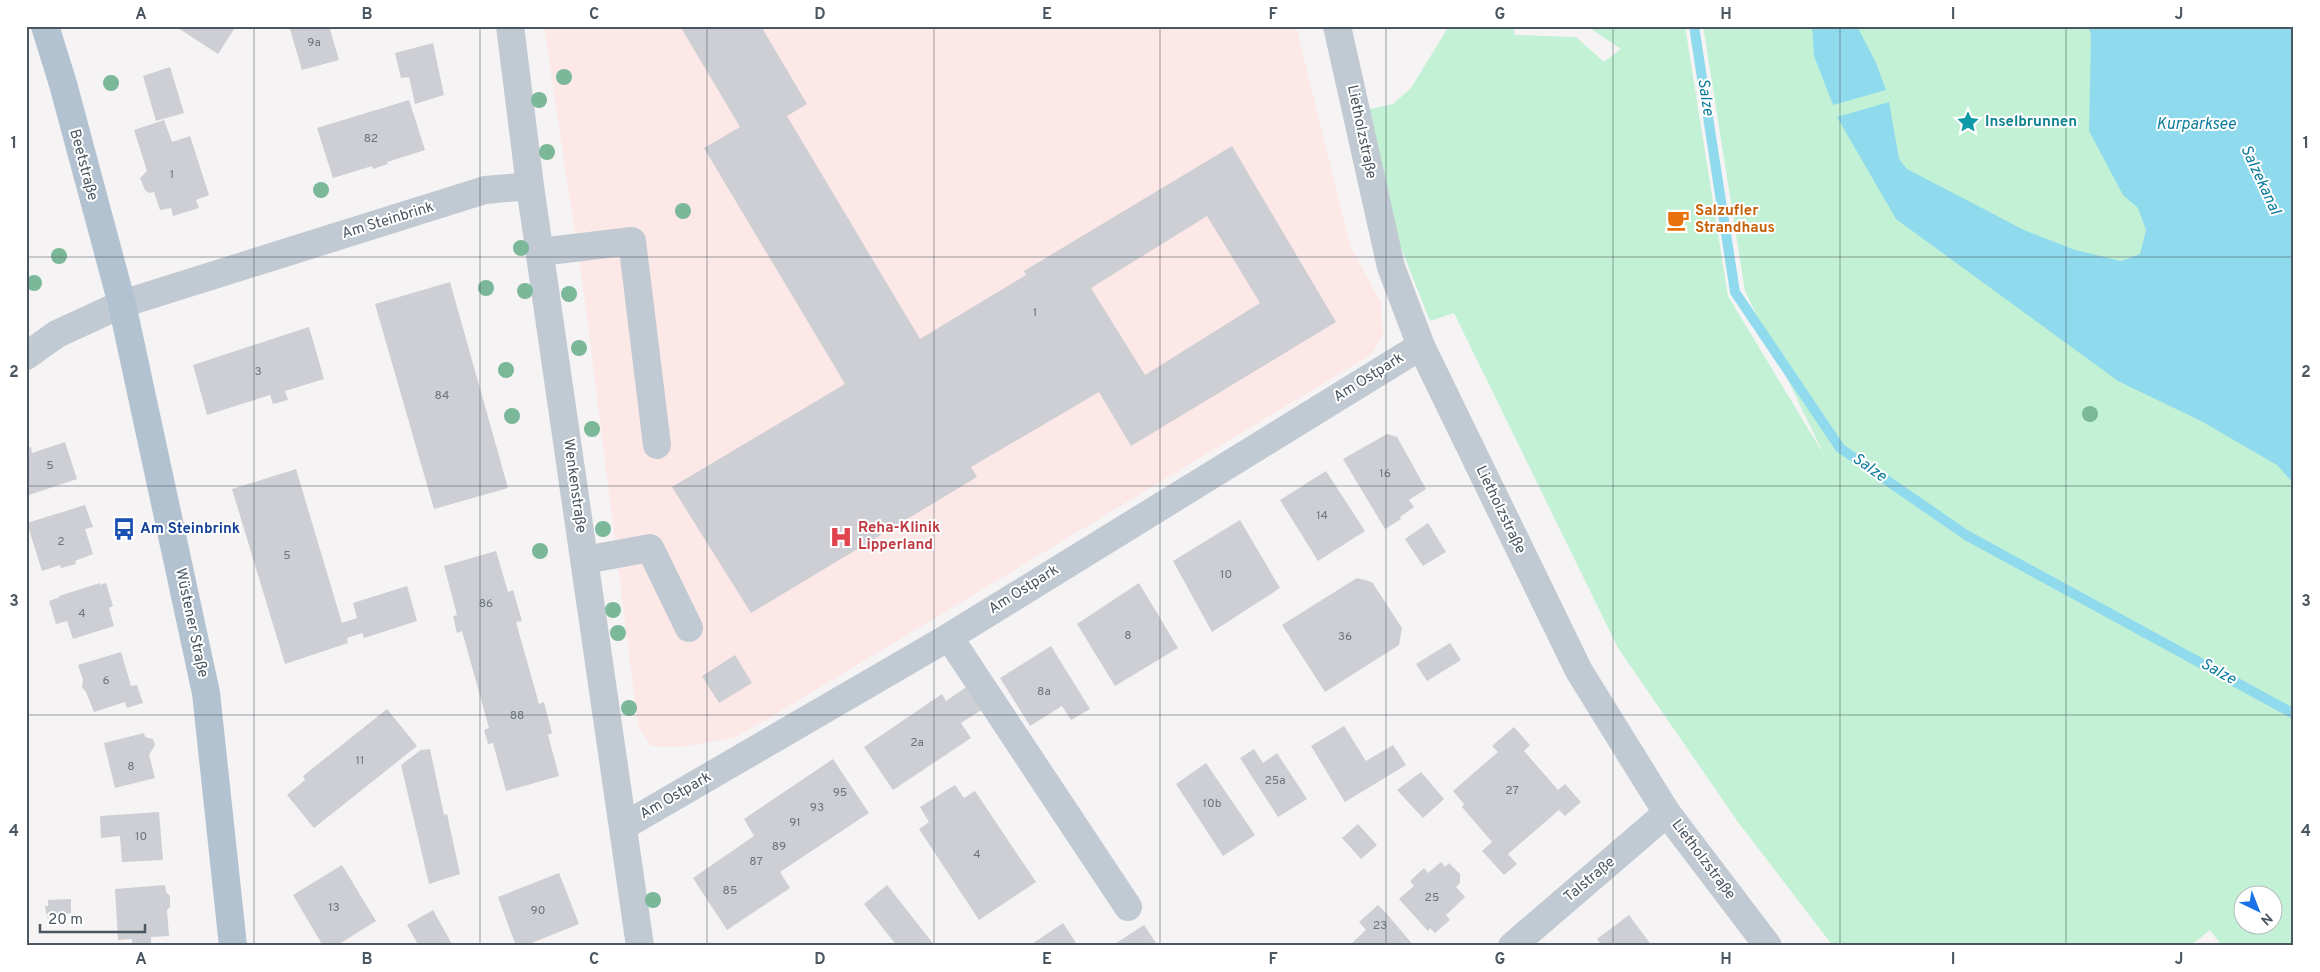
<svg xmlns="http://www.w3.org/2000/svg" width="2320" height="972" font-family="Overpass,sans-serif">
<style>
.medical{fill:#fce8e6}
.green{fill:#c3f1d5;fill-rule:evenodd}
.water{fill:#90daee}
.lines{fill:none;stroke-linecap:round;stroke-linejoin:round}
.stream{stroke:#90daee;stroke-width:10}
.building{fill:#cdcfd5;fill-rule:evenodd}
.minor{stroke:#c1cad2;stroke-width:28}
.major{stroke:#b3c2d1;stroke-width:28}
.tree{fill:#7bb799}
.grid{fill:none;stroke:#4a5661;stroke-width:1;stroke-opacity:0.55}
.labels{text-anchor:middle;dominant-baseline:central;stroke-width:4;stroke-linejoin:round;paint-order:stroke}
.number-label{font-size:12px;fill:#6b747e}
.culture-label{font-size:15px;font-weight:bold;fill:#0d838f;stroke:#fff;text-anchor:start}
.street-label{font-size:15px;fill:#4a5661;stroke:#fff}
.food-label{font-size:15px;font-weight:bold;fill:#c56008;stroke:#fff;text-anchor:start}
.health-label{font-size:15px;font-weight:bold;fill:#be3a42;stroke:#fff;text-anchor:start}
.transit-label{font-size:15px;font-weight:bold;fill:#164399;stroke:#fff;text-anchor:start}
.water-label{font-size:16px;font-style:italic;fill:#0c7c9b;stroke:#fff}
.neatline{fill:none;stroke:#4a5661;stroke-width:2}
.grid-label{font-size:16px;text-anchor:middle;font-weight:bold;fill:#4a5661}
</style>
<rect width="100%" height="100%" fill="#f5f3f3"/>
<!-- medical -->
<path class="medical" d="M544 26H1296L1350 245 1381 303 1383 334 1372 354 764 721 733 738 679 747 651 746 638 725 584 294Z"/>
<!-- green -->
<path class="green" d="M1449 26H1513L1515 35 1576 37 1604 62 1621 49 1587 26H1685L1728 296 1824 455 1745 291 1703 26H2294V946H2222L2210 930 2190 946H1833L1738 822 1618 648 1454 313 1430 321 1388 215 1366 110 1393 104 1411 88ZM2242 894H2272V924H2242Z"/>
<!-- water -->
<g class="water">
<path d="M1812 26H1857L1876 63 1886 90 1833 105 1814 56Z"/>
<path d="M2088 26H2294V484L2277 465 2201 421 2118 381 1896 219 1837 117 1889 102 1899 159 1907 169 2024 230 2075 250 2121 261 2140 254 2146 230 2138 208 2123 195 2089 131 2091 35Z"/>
</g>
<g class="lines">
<!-- stream -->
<path class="stream" d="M1694 26 1735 292 1840 448 1966 535 2294 714"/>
</g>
<!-- building -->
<g class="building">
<path d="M175 26H236L218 54Z"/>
<path d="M289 26H329L339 60 302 70Z"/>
<path d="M680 26H761L807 104 787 116 920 339 1026 275 1024 271 1232 146 1336 322 1131 446 1099 392 971 467 977 477 751 613 672 487 845 384 704 148 740 127ZM1207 216 1260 303 1145 375 1091 288Z"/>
<path d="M433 43 444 95 415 104 409 77 401 78 395 53Z"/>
<path d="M170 67 184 113 156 121 143 76Z"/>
<path d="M409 100 425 150 387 162 388 164 373 169 372 166 333 178 317 128Z"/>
<path d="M164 120 172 142 190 136 209 195 196 200 199 208 173 216 171 208 160 210 154 192 149 193 145 190 140 178 147 171 134 130Z"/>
<path d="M450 282 508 488 434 509 375 304Z"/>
<path d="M309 327 324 379 285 391 288 400 273 404 270 395 207 415 193 365Z"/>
<path d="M1387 434 1397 437 1426 489 1409 500 1414 507 1400 517 1401 519 1385 529 1343 459Z"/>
<path d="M65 442 77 479 26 496V449L31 447 32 453Z"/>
<path d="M296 469 342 623 357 618 353 603 407 586 417 621 364 638 362 633 347 638 348 643 285 664 232 489Z"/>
<path d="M1326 471 1365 531 1318 561 1280 500Z"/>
<path d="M85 505 93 527 85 529 93 554 75 561 76 564 61 568 60 565 42 571 27 523Z"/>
<path d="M1240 520 1280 588 1212 632 1173 561Z"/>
<path d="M1428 523 1446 552 1423 566 1405 539Z"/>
<path d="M496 551 508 592 513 590 522 621 516 622 539 704 544 702 552 733 548 735 559 776 506 791 493 743 488 744 484 730 489 728 462 631 457 633 453 616 457 615 444 566Z"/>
<path d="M1357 578 1372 582 1402 628 1399 645 1325 692 1282 625Z"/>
<path d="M100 583V585L106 583 113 606 109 608 114 626 73 639 67 621 56 624 49 601 60 597 59 596Z"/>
<path d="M1139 583 1178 648 1115 686 1077 624Z"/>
<path d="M1450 643 1461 660 1427 681 1416 664Z"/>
<path d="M1051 646 1090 709 1071 720 1062 706 1030 726 1000 678Z"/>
<path d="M121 652 131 686 137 685 143 703 127 708 125 702 94 712 86 692 82 687 83 680 78 665Z"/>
<path d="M735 655 752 683 719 703 702 676Z"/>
<path d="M968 686 983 709 961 723 971 738 893 790 864 747 942 694 946 701Z"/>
<path d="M387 709 417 746 314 828 287 795 305 780 303 776Z"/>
<path d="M1344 726 1366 761 1393 745 1406 765 1345 802 1311 746Z"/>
<path d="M1514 727 1530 745 1524 751 1558 790 1565 784 1581 802 1565 816 1559 810 1508 854 1517 864 1504 875 1482 851 1492 842 1462 807 1464 804 1453 791 1498 752 1492 746Z"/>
<path d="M144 733 145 737 153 739 155 745 149 755 155 778 115 788 104 743Z"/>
<path d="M430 749 444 815 447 814 460 874 429 884 401 765 421 750Z"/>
<path d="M1254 749 1263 763 1277 753 1307 799 1278 817 1240 758Z"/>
<path d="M833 759 869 813 780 872 790 888 727 930 693 878 754 836 744 819Z"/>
<path d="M1206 763 1255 835 1223 856 1176 784Z"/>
<path d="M1421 772 1444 799 1423 818 1397 790Z"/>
<path d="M955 785 964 798 975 791 1036 882 979 920 919 829 929 822 920 807Z"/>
<path d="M159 812 163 860 122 862 120 836 101 838 100 816Z"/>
<path d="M1358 824 1377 845 1361 859 1342 838Z"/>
<path d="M1441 862 1445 867 1449 863 1460 874V883L1456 887 1465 897 1446 915 1450 920 1435 933 1430 928 1428 931 1399 899 1414 886 1410 881 1424 868 1428 873Z"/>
<path d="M342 865 376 921 336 946H323L293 895Z"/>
<path d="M559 873 579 924 524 946H516L498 897Z"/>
<path d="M165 885 166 892 170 896V907L167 910 169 936 151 937V946H132V939L118 940 115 889Z"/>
<path d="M887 885 935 946H897L864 904Z"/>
<path d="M71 899V913L47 918 45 906H48V900Z"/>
<path d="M1378 905 1386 913 1414 946H1354L1352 943 1366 930 1359 922Z"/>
<path d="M433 910 453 946H419L407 925Z"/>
<path d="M1629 915 1652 946H1602L1597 939Z"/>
<path d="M1063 923 1078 946H1029Z"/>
<path d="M1144 925 1158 946H1111L1124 938Z"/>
</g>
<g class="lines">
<!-- minor -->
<g class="minor">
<path d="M510 26 530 186 640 946"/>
<path d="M1337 26 1391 267 1421 346 1579 671 1667 813 1768 946"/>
<path d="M540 252 632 241 657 445"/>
<path d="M26 356 57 334 122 304 485 190 530 186"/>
<path d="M585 560 650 548 689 628"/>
<path d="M949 637 1128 907"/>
<path d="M624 826 949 637 1421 346"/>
<path d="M1512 946 1667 813"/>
</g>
<!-- major -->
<path class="major" d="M45 26 63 84 122 304 206 693 233 946"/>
</g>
<!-- trees -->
<g class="tree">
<circle cx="564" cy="77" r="8"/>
<circle cx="111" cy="83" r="8"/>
<circle cx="539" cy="100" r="8"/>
<circle cx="547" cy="152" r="8"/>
<circle cx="321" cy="190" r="8"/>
<circle cx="683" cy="211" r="8"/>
<circle cx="521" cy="248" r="8"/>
<circle cx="59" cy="256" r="8"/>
<circle cx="34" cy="283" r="8"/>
<circle cx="486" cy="288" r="8"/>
<circle cx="525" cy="291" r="8"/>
<circle cx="569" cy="294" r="8"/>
<circle cx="579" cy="348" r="8"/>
<circle cx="506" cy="370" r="8"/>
<circle cx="2090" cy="414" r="8"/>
<circle cx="512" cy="416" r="8"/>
<circle cx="592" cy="429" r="8"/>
<circle cx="603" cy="529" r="8"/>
<circle cx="540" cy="551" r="8"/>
<circle cx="613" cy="610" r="8"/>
<circle cx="618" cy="633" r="8"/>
<circle cx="629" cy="708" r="8"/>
<circle cx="653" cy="900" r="8"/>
</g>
<!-- grid -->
<path class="grid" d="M254 26V946M480 26V946M707 26V946M934 26V946M1160 26V946M1386 26V946M1613 26V946M1840 26V946M2066 26V946M26 257H2294M26 486H2294M26 715H2294"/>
<!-- icons -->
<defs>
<symbol id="sight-bare" viewBox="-9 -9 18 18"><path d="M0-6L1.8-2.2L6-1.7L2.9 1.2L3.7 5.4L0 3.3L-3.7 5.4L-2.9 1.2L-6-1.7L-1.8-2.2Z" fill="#0f9aa8" stroke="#fff" stroke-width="2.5" paint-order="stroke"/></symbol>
<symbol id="cafe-bare" viewBox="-9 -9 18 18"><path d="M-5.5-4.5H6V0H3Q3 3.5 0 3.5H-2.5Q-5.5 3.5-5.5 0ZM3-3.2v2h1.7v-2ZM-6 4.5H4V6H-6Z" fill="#e8710a" stroke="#fff" stroke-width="2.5" paint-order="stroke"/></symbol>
<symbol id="bus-bare" viewBox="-9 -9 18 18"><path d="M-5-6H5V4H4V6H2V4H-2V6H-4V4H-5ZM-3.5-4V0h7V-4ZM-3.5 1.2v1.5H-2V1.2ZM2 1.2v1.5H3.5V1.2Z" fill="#1a4fb4" stroke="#fff" stroke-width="2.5" paint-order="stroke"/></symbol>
<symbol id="hospital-bare" viewBox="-9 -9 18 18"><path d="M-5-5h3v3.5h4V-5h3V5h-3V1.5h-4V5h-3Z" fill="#e0444e" stroke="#fff" stroke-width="2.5" paint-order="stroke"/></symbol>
</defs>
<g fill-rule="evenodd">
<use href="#sight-bare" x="1952" y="106" width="32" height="32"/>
<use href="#cafe-bare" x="1662" y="204" width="32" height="32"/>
<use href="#bus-bare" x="108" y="513" width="32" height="32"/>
<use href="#hospital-bare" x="825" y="521" width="32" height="32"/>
</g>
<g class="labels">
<!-- number labels -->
<g class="number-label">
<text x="314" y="43">9a</text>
<text x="371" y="139">82</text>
<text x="172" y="175">1</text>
<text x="1035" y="313">1</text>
<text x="258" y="372">3</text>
<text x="442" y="396">84</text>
<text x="50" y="466">5</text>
<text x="1385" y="474">16</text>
<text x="1322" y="516">14</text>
<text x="61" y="542">2</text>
<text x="287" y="556">5</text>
<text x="1226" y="575">10</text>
<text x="486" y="604">86</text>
<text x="82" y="614">4</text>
<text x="1128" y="636">8</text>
<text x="1345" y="637">36</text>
<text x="106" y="681">6</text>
<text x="1044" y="692">8a</text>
<text x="517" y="716">88</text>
<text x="917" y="743">2a</text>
<text x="360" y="761">11</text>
<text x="131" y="767">8</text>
<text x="1275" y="781">25a</text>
<text x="1512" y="791">27</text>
<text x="840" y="793">95</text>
<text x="1212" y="804">10b</text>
<text x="817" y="808">93</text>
<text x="795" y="823">91</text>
<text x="141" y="837">10</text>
<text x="779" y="847">89</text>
<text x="977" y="855">4</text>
<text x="756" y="862">87</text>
<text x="730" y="891">85</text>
<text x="1432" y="898">25</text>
<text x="334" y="908">13</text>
<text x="538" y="911">90</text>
<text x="1380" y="926">23</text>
</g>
<!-- culture labels -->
<g class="culture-label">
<text x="1985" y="122">Inselbrunnen</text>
</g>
<!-- street labels -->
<g class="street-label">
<text transform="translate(1361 132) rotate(78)">Lietholzstraße</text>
<text transform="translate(83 165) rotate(75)">Beetstraße</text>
<text transform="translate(388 221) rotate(-17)">Am Steinbrink</text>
<text transform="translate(1369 378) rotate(-32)">Am Ostpark</text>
<text transform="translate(574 486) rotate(82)">Wenkenstraße</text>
<text transform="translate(1500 510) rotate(64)">Lietholzstraße</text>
<text transform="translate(1024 590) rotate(-32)">Am Ostpark</text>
<text transform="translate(191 623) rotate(78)">Wüstener Straße</text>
<text transform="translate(676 796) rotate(-30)">Am Ostpark</text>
<text transform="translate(1703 860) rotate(53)">Lietholzstraße</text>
<text transform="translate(1590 880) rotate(-40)">Talstraße</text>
</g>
<!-- food labels -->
<g class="food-label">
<text x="1695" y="211">Salzufler<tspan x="1695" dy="17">Strandhaus</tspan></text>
</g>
<!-- health labels -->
<g class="health-label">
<text x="858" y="528">Reha-Klinik<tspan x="858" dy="17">Lipperland</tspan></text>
</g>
<!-- transit labels -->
<g class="transit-label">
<text x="140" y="529">Am Steinbrink</text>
</g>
<!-- water labels -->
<g class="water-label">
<text transform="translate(1705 97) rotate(81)">Salze</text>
<text x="2196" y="125">Kurparksee</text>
<text transform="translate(2260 180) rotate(65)">Salzekanal</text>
<text transform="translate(1869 468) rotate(35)">Salze</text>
<text transform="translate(2218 672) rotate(29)">Salze</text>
</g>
</g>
<!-- border -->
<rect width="2320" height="972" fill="none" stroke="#ffffff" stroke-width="55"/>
<!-- north arrow -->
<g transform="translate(2258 910) rotate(137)"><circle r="24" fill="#ffffff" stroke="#b7bbc0"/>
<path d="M0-4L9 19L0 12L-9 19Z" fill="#1a73e8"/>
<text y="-8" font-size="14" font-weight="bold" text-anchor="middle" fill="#4a5661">N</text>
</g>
<!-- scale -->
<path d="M40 924v8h105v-8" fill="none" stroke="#4a5661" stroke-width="2.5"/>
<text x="48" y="924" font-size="15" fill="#4a5661" stroke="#ffffff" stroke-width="4" paint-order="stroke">20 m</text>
<rect x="28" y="28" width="2264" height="916" class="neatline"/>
<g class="grid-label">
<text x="141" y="19">A</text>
<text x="367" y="19">B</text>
<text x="594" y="19">C</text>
<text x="820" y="19">D</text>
<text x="1047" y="19">E</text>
<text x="1273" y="19">F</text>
<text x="1500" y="19">G</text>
<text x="1726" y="19">H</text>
<text x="1953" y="19">I</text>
<text x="2179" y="19">J</text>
<text x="14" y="148">1</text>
<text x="2306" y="148">1</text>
<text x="14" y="377">2</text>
<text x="2306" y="377">2</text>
<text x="14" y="606">3</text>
<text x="2306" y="606">3</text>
<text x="14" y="836">4</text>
<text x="2306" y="836">4</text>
<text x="141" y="964">A</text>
<text x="367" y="964">B</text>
<text x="594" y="964">C</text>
<text x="820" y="964">D</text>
<text x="1047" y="964">E</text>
<text x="1273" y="964">F</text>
<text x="1500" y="964">G</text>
<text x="1726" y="964">H</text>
<text x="1953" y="964">I</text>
<text x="2179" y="964">J</text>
</g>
</svg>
